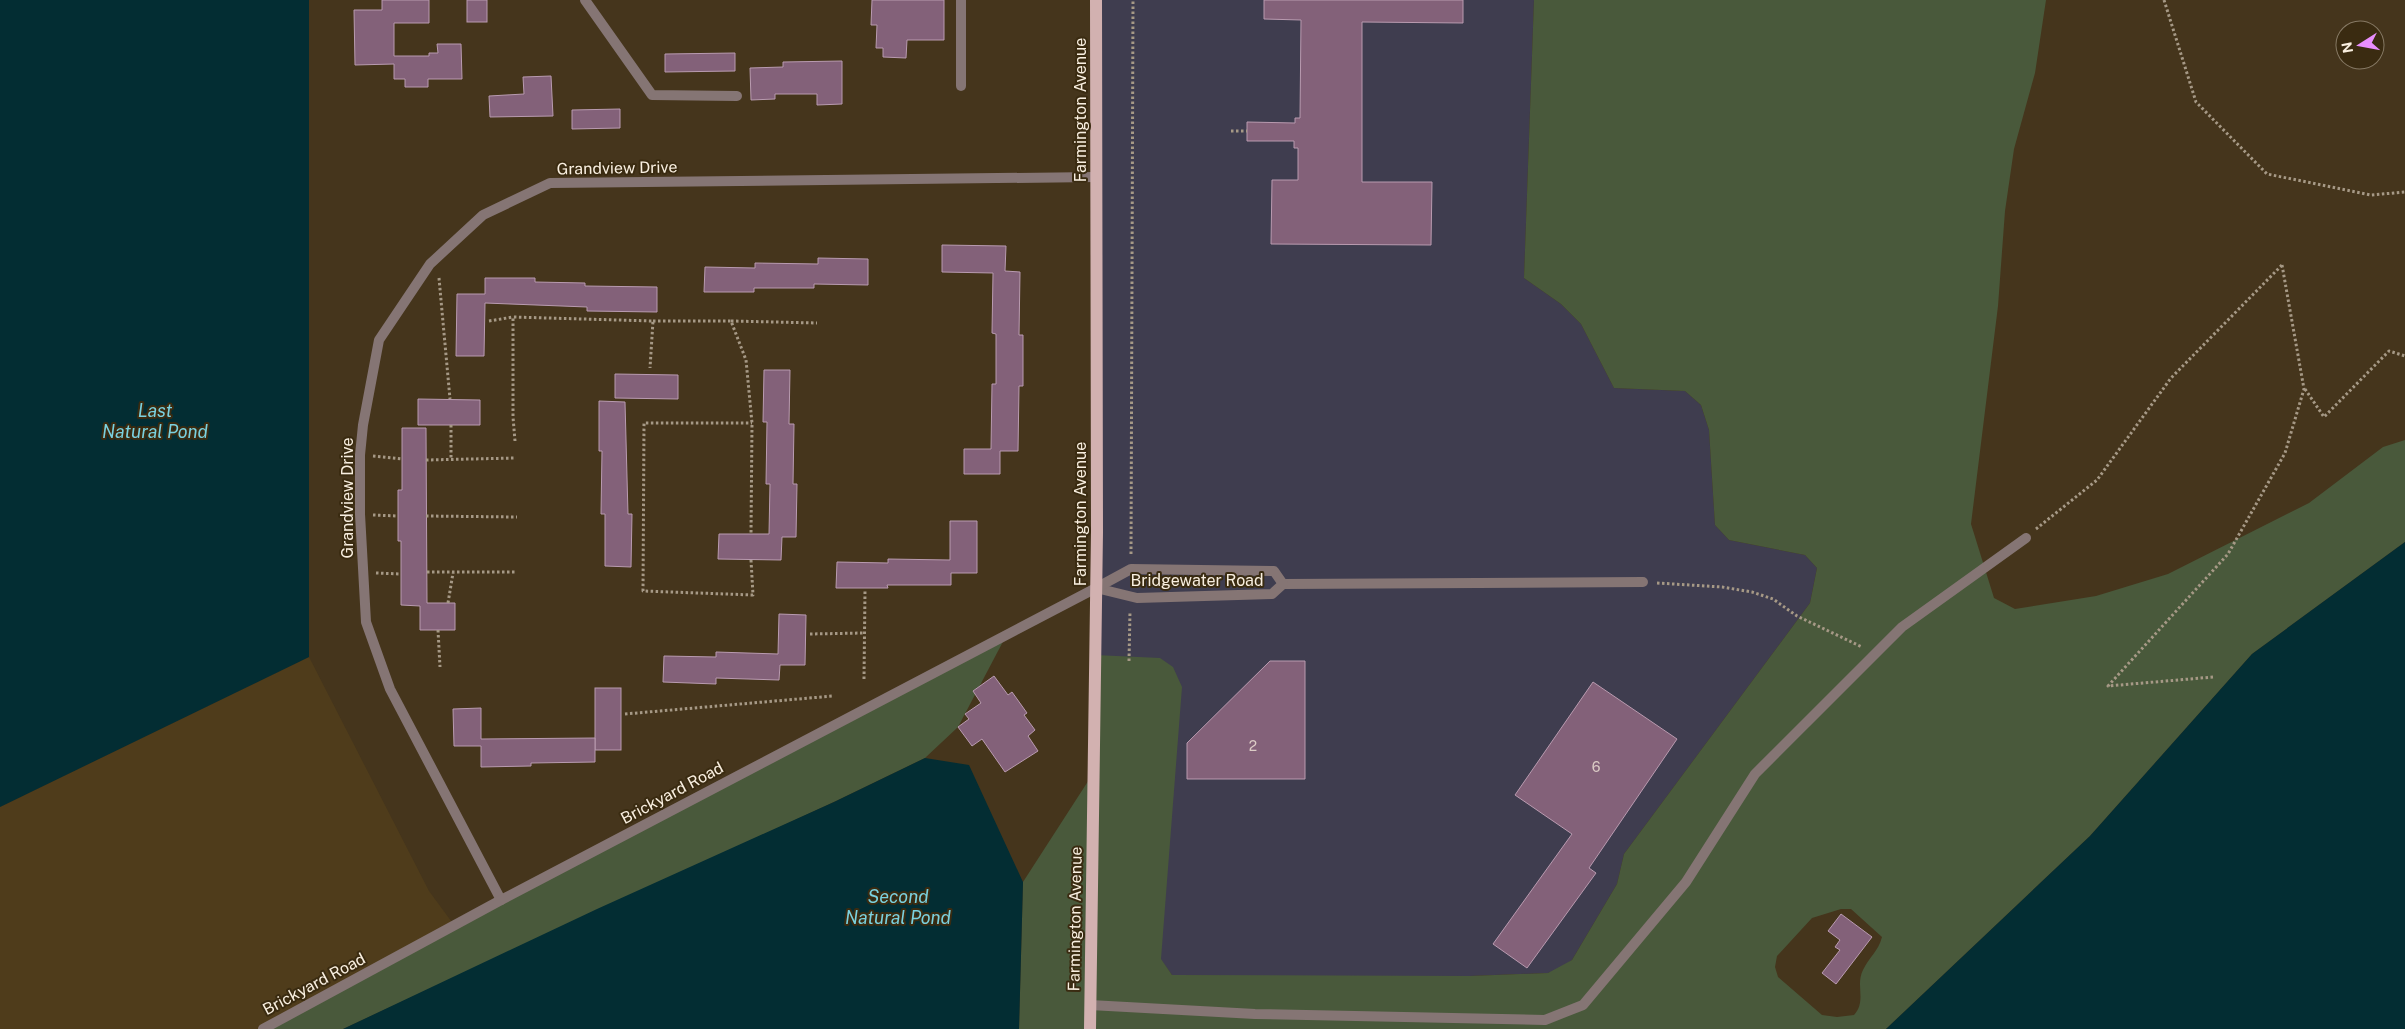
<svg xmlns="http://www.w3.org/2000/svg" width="2405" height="1029" font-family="'Public Sans',sans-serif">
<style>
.commercial{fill:#3f3d4f}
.built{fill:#4f3c1b}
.green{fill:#49593b;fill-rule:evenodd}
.water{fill:#032d33}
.building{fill:#836179;stroke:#b99bb0}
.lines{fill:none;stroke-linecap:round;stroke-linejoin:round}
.path{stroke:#a69986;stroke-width:3;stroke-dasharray:2.5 2.5;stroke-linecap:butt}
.service{stroke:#857574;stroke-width:10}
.minor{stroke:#857574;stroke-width:10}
.tertiary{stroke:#857574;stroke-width:10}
.primary{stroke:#d2b1b0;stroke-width:12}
.labels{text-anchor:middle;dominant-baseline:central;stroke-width:4;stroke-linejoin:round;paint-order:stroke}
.number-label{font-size:14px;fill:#dcccc6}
.street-label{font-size:16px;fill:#f9efe0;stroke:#3a2b11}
.water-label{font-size:18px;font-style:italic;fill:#7ad1df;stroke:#3a2b11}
</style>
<rect width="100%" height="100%" fill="#45351c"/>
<!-- commercial -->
<path class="commercial" d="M1096 0H1534L1524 278 1561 304 1581 324 1614 388 1685 391 1701 405 1709 430 1715 525 1729 540 1805 555 1817 568 1810 603 1624 854 1617 884 1572 960 1557 970 1548 973 1470 976H1224L1172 975 1161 960 1095 655Z"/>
<!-- built -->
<path class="built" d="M309 657 429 891 454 925 263 1029H0V807Z"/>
<!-- green -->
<g class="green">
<path d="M1534 0H2046L2035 73 2014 149 2005 211 1998 306 1971 524 1994 598 2015 609 2096 596 2168 574 2309 503 2383 447 2405 440V542L2252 654 2090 836 1886 1029H1019L1023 882 1094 772 1095 655 1160 658 1173 667 1182 687 1161 959 1172 975 1470 976 1548 973 1572 960 1617 884 1624 854 1810 603 1817 568 1805 555 1729 540 1715 525 1709 430 1701 405 1685 391 1614 388 1581 324 1561 304 1524 278ZM1841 909H1851L1882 937C1878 952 1869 957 1863 970 1855 986 1867 1000 1854 1015L1837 1017 1822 1015 1778 977 1775 967 1777 956 1812 918Z"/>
<path d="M1007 634 958 727 925 758 834 802 343 1029H263Z"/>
</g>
<!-- water -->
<g class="water">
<path d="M0 0H309V657L0 807Z"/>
<path d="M2405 542V1029H1886L2090 836 2252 654Z"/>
<path d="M925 758 969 765 1023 882 1019 1029H343L597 909 834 802Z"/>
</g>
<!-- building -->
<g class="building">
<path d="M382 0H429V23H394V56H429V53H438L437 44H461L462 79H428V87H405V79H394V64L355 65 354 10H382Z"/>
<rect x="467" y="0" width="20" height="22"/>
<path d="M872 0H944V40H907L906 58 883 57V48H876L877 25H871Z"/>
<path d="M1264 0H1463V23L1362 22V182H1432L1431 245 1271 244 1272 180H1298V148H1294V141H1247V122L1295 123V118H1300L1301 20 1264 19Z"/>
<path d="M735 53V71L665 72V54Z"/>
<path d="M842 61V104L817 105V94H775V99L751 100 750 68 783 67V62Z"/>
<path d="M551 76 553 116 490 117 489 96 524 94 523 77Z"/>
<path d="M620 109V128L572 129V110Z"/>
<path d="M942 245 1006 246 1005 271 1020 272 1019 335H1023V386H1019L1018 451H1000V474H964V449H991L992 384H996V334L992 333 993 273 942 272Z"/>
<path d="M818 258 868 259V285L814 284V288H754V292H704L705 267 755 268V263L818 264Z"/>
<path d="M485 278H535V282L585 283V286L657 287V312L587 311V307L485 303 484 356H456L457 294H485Z"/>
<path d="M764 370H790L789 424H794L793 484H797L796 537H782L781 560 718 559 719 534H769L770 484H766L767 422H763Z"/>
<path d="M615 374 678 375V399L615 398Z"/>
<path d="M418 399 480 400V425H418Z"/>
<path d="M599 401 625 402 628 514H632L631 567 605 566V514H601L602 451H599Z"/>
<path d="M402 428H426L427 603H455V630H420V606L401 605V541H398V490H402Z"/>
<path d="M950 521H977V573H951V585H887L888 588H836L837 562 888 563V559L950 560Z"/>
<path d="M779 614 806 615 805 665H780L779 680 716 678V684L663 682 664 656 716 657V652L778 654Z"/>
<path d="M1270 661H1305V779H1187V743Z"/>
<path d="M994 676 1008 695 1012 692 1027 713 1024 715 1035 730 1028 736 1038 751 1005 772 982 739 972 746 958 727 969 719 965 714 981 703 973 691Z"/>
<path d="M1593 682 1677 739 1589 868 1596 873 1527 968 1493 944 1572 834 1515 795Z"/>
<rect x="595" y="688" width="26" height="62"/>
<path d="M481 708V739L595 738V762L531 763V766L481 767V746H454L453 709Z"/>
<path d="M1841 914 1872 937 1836 984 1822 973 1840 950 1835 947 1840 940 1828 931Z"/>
</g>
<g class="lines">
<!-- path -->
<g class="path">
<path d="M2164 0 2196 102 2267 174 2371 195 2405 192"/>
<path d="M1231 131H1247"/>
<path d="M439 278 450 399"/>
<path d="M489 321 513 317"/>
<path d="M653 321H731L746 360 752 423 751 534"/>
<path d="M731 321 817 323"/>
<path d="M2305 389 2324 417 2389 351 2405 356"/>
<path d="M451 425V459"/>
<path d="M515 441 513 417V317L653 321 650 368"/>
<path d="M373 456 402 459"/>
<path d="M426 460 516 458"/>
<path d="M373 515 398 516"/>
<path d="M426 516 517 517"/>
<path d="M2036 529 2097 480 2171 378 2282 265"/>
<path d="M1131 554 1133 0"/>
<path d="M751 560 753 595 643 591 644 423H752"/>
<path d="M427 572H517"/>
<path d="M376 573 401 574"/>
<path d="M1657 583 1722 587 1752 592 1773 599 1797 616 1862 647"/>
<path d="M448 603 453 573"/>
<path d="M438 630 440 667"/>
<path d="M810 634 864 633"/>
<path d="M1129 661 1130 611"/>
<path d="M2213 677 2108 686 2228 554 2285 453 2304 389 2282 265"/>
<path d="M864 679 865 590"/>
<path d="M625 714 833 696"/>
</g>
<!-- service -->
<path class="service" d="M1090 1005 1255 1014 1545 1020 1583 1005 1686 882 1755 774 1902 627 2026 538"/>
<!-- minor -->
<g class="minor">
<path d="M585 0 652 95 737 96"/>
<path d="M961 86V0"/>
<path d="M1096 588 1137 598 1272 594 1283 584 1643 582"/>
<path d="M1096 588 1131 569 1274 571 1283 584"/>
<path d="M501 900 390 689 366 622 360 514V455L363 425 379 340 430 264 483 215 550 183 1096 177"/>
</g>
<!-- tertiary -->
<path class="tertiary" d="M263 1029 501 900 1096 588"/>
<!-- primary -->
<path class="primary" d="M1090 1029 1097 532 1096 0"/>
</g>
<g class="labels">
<!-- number labels -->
<g class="number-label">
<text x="1253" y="746">2</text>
<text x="1596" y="767">6</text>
</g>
<!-- street labels -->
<g class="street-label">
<text transform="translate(1080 110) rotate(-90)">Farmington Avenue</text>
<text transform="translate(617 168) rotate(-1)">Grandview Drive</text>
<text transform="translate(347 498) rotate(-90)">Grandview Drive</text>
<text transform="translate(1080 514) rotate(-90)">Farmington Avenue</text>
<text x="1197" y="580">Bridgewater Road</text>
<text transform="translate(672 793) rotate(-28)">Brickyard Road</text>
<text transform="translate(1075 919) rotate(-89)">Farmington Avenue</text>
<text transform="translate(314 984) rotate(-28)">Brickyard Road</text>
</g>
<!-- water labels -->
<g class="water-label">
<text x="155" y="410">Last<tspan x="155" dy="21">Natural Pond</tspan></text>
<text x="898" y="896">Second<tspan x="898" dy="21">Natural Pond</tspan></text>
</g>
</g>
<!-- north arrow -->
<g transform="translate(2360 45) rotate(259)"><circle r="24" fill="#3a2b11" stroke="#867964"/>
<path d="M0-4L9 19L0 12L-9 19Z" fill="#e98efe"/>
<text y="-8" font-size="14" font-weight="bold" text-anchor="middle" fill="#f9efe0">N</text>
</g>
</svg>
